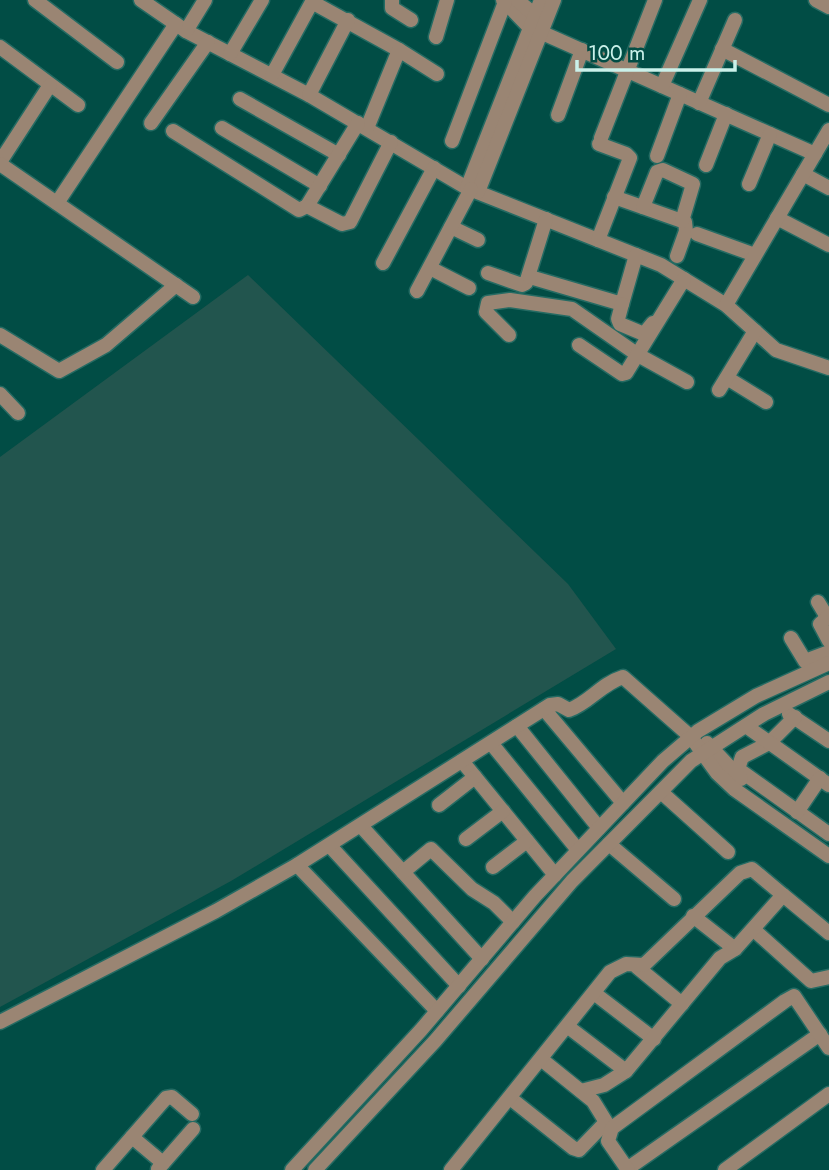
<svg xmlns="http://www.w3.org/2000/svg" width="829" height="1170" font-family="Jost,sans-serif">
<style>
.built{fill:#22554e}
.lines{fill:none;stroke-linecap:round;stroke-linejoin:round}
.minor-casing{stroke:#256b63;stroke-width:17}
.minor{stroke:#9a8573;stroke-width:14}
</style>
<rect width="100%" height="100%" fill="#014d45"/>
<!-- built -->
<path class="built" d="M248 275 568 584 616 649 231 881 0 1007V457Z"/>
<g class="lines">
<defs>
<g id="minor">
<path d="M35 0 117 62"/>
<path d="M141 0 186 31 309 95 467 188 661 265 726 305 776 350 829 368"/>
<path d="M392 0V8L411 20"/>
<path d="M503 0 529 27 815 154"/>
<path d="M517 0 540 19"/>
<path d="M816 0 829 7"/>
<path d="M186 31 205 0"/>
<path d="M436 37 447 0"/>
<path d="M0 47 78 105"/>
<path d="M722 49 829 105"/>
<path d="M230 54 262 0"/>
<path d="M272 75 312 2 399 50"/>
<path d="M662 86 700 0"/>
<path d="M309 95 348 20"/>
<path d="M240 99 339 155"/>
<path d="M699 103 735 20"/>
<path d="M558 115 582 50"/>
<path d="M151 123 208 42"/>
<path d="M222 128 320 186"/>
<path d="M367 128 399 50 437 74"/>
<path d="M173 131 299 210 307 206 358 123"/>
<path d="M601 138 655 0"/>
<path d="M452 141 505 2"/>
<path d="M657 156 680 94"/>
<path d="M0 162 50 85"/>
<path d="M0 164 193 297"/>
<path d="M706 165 726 114"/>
<path d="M803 174 829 188"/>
<path d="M749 184 770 134"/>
<path d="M467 188 541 0"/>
<path d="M478 192 554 0"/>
<path d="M614 197 685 222 686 231 677 256"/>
<path d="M57 203 176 24"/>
<path d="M307 206 342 224 350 222 391 142"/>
<path d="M643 207 657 172 663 170 693 184 682 221"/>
<path d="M777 218 829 245"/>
<path d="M451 227 478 240"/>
<path d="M697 234 755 255"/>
<path d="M598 240 630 158 626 154 599 144"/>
<path d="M383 263 434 168"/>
<path d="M430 268 469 288"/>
<path d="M488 273 522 285 526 283 546 219"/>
<path d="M530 277 622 304 636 255"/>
<path d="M417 291 471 189"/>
<path d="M622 304 618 319 620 324 644 334 653 323"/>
<path d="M726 305 829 130"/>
<path d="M0 335 59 371 106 345 176 285"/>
<path d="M509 335 486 312 488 303 510 300 572 309 638 355 687 382"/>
<path d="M579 345 622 374 626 373 684 279"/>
<path d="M727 378 766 402"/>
<path d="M719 390 755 331"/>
<path d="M0 394 18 413"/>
<path d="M818 602 827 617"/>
<path d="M829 616 820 624 829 641"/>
<path d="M791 638 805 661 829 652"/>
<path d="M544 709 623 803"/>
<path d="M789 714 829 741"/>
<path d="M795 717 769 743 742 757 738 769 829 834"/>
<path d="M517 726 599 828"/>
<path d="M746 726 829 785"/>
<path d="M491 743 578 850"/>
<path d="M707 743 741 779"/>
<path d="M462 761 555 875"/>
<path d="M661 792 728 852"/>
<path d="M439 805 475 777"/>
<path d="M797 812 820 778"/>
<path d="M361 826 482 959"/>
<path d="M466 839 503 811"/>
<path d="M609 844 674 899"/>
<path d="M330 846 459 986"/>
<path d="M297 865 437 1011"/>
<path d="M493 867 527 841"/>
<path d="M403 872 431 849 472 889 494 903 513 922"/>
<path d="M783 895 829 933"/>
<path d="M693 916 735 949"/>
<path d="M754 930 811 981 829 977"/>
<path d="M637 967 682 1004"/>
<path d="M594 993 654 1039"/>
<path d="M0 1022 216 911 297 865 550 705 558 704 569 710C589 703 601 684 623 677L691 737 717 773 734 789 829 856"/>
<path d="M581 1091 604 1085 626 1071"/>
<path d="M510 1098 573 1148 579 1150 606 1122 593 1101 541 1059"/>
<path d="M132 1137 163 1163"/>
<path d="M158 1169 193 1129"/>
<path d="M627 1169 820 1034"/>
<path d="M103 1170 166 1098 172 1097 192 1114"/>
<path d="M292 1170 421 1030 535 896 663 761 698 731 756 696 829 663"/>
<path d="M315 1170 435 1041 572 881 691 761 764 714 829 682"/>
<path d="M451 1170 610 972 626 964 644 965 740 873 752 869 783 895 735 949 720 958 626 1071 567 1026"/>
<path d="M628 1170 608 1141 612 1128 785 1001 794 996 829 1048"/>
<path d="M725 1170 829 1094"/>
</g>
</defs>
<!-- minor casing -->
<use href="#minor" class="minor-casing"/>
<!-- minor -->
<use href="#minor" class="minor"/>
</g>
<!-- scale -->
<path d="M577 60v10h158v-10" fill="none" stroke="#caf1ea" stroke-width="3.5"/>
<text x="588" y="60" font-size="21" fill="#caf1ea" stroke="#014d45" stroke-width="5" paint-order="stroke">100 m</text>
</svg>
